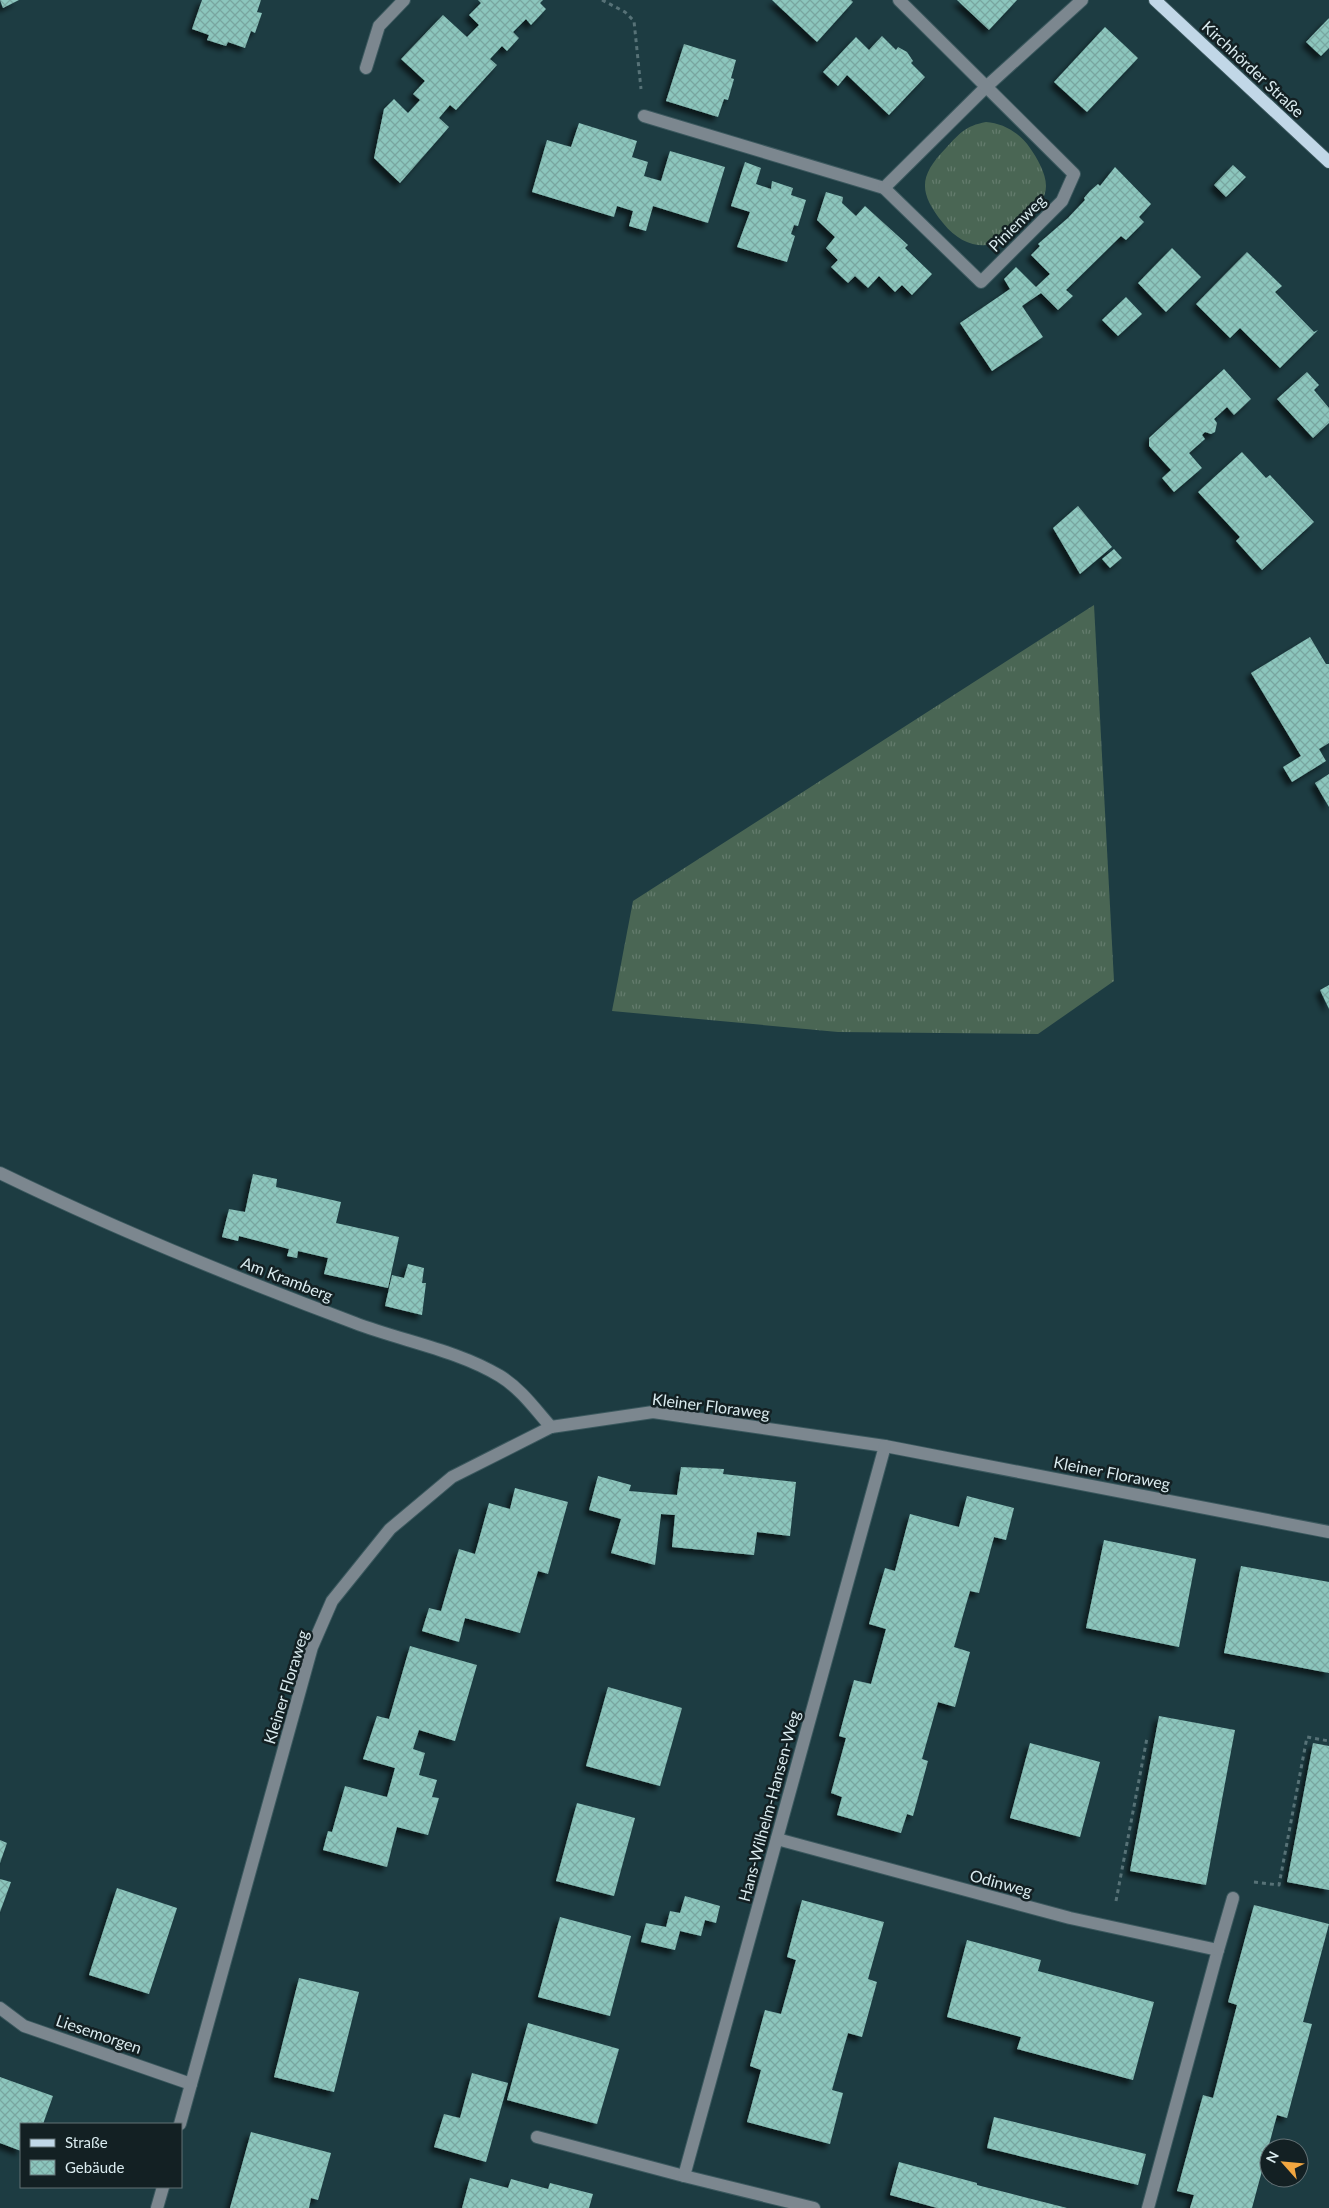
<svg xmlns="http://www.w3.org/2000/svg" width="1329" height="2208" viewBox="0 0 1329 2208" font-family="Lato,sans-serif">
	<defs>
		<pattern id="grass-tufts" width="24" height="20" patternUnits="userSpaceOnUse" patternTransform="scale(1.25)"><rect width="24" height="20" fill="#4a6654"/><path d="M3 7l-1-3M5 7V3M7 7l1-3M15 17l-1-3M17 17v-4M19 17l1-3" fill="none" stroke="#647c6d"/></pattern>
		<pattern id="building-cross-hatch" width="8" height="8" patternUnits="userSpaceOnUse" patternTransform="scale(1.25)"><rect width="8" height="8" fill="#8cc6bd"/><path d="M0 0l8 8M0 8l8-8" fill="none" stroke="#79a6a0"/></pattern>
		<filter id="shadow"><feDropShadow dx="-4.5" dy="4.5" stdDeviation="2.5" flood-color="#0009"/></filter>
	</defs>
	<rect width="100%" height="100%" fill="#1d3c42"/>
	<g fill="url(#grass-tufts)">
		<path d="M986 122C1003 123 1020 133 1030 148 1037 158 1046 173 1046 186 1046 198 1038 207 1031 216 1007 249 971 258 943 223 918 192 919 176 946 148 960 133 965 126 986 122Z"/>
		<path d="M1094 605 1114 981 1038 1034 838 1032 612 1011 633 901Z"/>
	</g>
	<g fill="url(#building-cross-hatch)" filter="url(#shadow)">
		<path d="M0 0H19L3 8Z"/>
		<path d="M202 0H261L257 12 262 13 255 33 251 31 245 48 228 42 226 46 207 40 209 35 192 29Z"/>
		<path d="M478 0H543L540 3 546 9 531 25 526 19 513 32 519 38 507 51 502 46 490 59 497 65 456 110 450 105 439 118 449 127 400 183 374 158 384 109 394 99 408 113 420 100 413 94 425 81 401 59 443 15 467 37 479 25 469 15 481 3Z"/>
		<path d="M772 0H851L853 2 817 42Z"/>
		<path d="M957 0H1017L989 30Z"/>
		<path d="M1329 18V48L1321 56 1306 42Z"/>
		<path d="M1105 27 1138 58 1087 112 1054 82Z"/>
		<path d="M882 36 896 50 898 47 907 52 913 61 911 63 925 77 889 115 847 75 838 86 823 72 856 37 869 50Z"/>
		<path d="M684 44 736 60 731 78 734 79 728 100 724 99 718 117 666 101Z"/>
		<path d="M579 123 637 141 632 157 648 162 644 176 661 181 670 151 725 167 708 223 653 206 646 231 629 226 633 211 617 206 614 217 532 192 547 140 571 147Z"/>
		<path d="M745 162 761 168 756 184 771 189 772 181 793 188 791 195 806 200 798 226 794 225 791 234 795 236 787 262 737 247 750 212 731 206Z"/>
		<path d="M1233 165 1246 177 1226 197 1214 185Z"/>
		<path d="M1115 167 1151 204 1139 217 1144 222 1126 240 1121 236 1066 290 1073 296 1058 310 1041 293 1022 306 1043 337 992 371 960 323 1010 289 1004 279 1016 267 1036 287 1050 274 1031 255 1040 246 1038 244 1068 218 1085 200 1084 198 1090 191 1098 184 1100 186Z"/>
		<path d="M826 192 843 197 842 203 856 216 865 206 908 245 905 248 932 274 912 295 902 285 895 292 879 276 868 288 855 276 848 283 831 267 838 260 826 248 835 237 817 220Z"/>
		<path d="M1172 248 1201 277 1166 312 1138 283Z"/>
		<path d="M1247 252 1282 286 1275 292 1314 332 1318 330 1280 368 1240 328 1230 338 1196 304Z"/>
		<path d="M1126 297 1142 314 1118 336 1102 320Z"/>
		<path d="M1224 369 1251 399 1234 415 1227 407 1214 419 1217 423 1215 432 1211 434 1205 432 1202 435 1205 439 1189 453 1202 468 1174 492 1162 478 1171 470 1149 446V438Z"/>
		<path d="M1307 372 1319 385 1314 390 1329 408V423L1313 438 1277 399Z"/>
		<path d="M1242 452 1266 478 1270 475 1314 522 1262 570 1236 541 1240 537 1198 492Z"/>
		<path d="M1078 506 1112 547 1080 574 1053 528Z"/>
		<path d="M1114 549 1122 558 1110 568 1102 559Z"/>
		<path d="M1310 637 1326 664H1329V743L1319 749 1326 761 1292 782 1283 767 1301 756 1251 673Z"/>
		<path d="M1329 774V807L1315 783Z"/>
		<path d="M1329 985V1009L1320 990Z"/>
		<path d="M253 1174 277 1179 276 1187 341 1202 336 1223 399 1237 388 1288 324 1274 328 1258 298 1251 297 1258 287 1256 289 1249 239 1236 238 1241 222 1237 229 1209 245 1212Z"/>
		<path d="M408 1264 424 1268 422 1283H426L422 1315 385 1306 392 1275 404 1278Z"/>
		<path d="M681 1467 724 1469 723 1474 796 1482 790 1536 757 1532 754 1555 672 1547 675 1515 661 1514 655 1565 611 1553 621 1519 589 1510 598 1476 631 1485 629 1491 677 1495Z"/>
		<path d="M515 1488 568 1502 548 1574 538 1571 520 1633 465 1618 459 1642 422 1631 429 1608 441 1611 459 1549 475 1554 489 1503 510 1509Z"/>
		<path d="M967 1496 1014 1508 1006 1540 994 1537 979 1593 970 1591 954 1647 970 1652 955 1707 938 1702 922 1759 928 1761 913 1816 907 1814 901 1833 837 1815 842 1797 831 1793 846 1738 839 1736 854 1680 871 1684 886 1629 869 1624 885 1568 895 1571 910 1514 959 1527Z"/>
		<path d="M1104 1540 1196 1559 1179 1647 1086 1628Z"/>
		<path d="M1241 1566 1329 1582V1673L1224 1653Z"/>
		<path d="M410 1646 477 1665 455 1741 419 1730 413 1749 425 1753 419 1775 437 1780 432 1797 439 1798 428 1835 397 1827 387 1867 323 1850 328 1831 332 1832 345 1786 387 1797 395 1768 363 1759 377 1716 389 1719Z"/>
		<path d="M608 1687 682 1708 660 1786 586 1766Z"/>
		<path d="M1159 1716 1235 1730 1206 1885 1130 1871Z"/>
		<path d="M1030 1743 1100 1762 1080 1837 1010 1818Z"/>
		<path d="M1313 1743 1329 1746V1890L1287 1882Z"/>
		<path d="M577 1803 635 1818 614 1896 556 1881Z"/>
		<path d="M0 1840 7 1843 0 1863Z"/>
		<path d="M0 1879 11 1882 0 1912Z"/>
		<path d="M117 1888 177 1908 149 1994 89 1975Z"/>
		<path d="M685 1896 720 1906 716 1923 705 1920 701 1936 680 1931 675 1950 641 1942 646 1923 666 1927 670 1911 680 1913Z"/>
		<path d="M802 1900 884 1922 868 1979 877 1982 862 2037 848 2033 832 2090 843 2093 830 2144 747 2122 761 2070 750 2066 765 2010 781 2014 796 1960 787 1957Z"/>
		<path d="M1254 1905 1329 1924 1303 2022 1312 2024 1287 2118 1277 2115 1252 2208H1190L1194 2195 1177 2191 1203 2095 1213 2098 1237 2005 1228 2002Z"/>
		<path d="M560 1917 631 1936 610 2016 538 1997Z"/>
		<path d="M967 1940 1041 1960 1038 1971 1154 2002 1133 2080 1017 2049 1021 2037 947 2017Z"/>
		<path d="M299 1978 359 1992 334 2092 274 2077Z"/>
		<path d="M528 2023 619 2049 597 2124 507 2100Z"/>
		<path d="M472 2073 508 2083 486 2162 434 2147 444 2114 460 2118Z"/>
		<path d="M0 2077 53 2096 43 2124H21V2151L0 2143Z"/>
		<path d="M994 2117 1146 2154 1138 2185 987 2148Z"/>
		<path d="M251 2132 331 2153 318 2200 311 2198 309 2208H230Z"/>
		<path d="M899 2162 977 2183V2185L1067 2208H937L890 2195Z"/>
		<path d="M470 2178 508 2188 511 2179 548 2189 550 2183 593 2194 589 2208H462Z"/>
	</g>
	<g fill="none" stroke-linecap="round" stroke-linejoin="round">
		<defs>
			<g id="minor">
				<path d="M366 68 379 26 404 0"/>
				<path d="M644 116 884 188 986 87 1082 0"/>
				<path d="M884 188 981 282 1062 201 1074 174 899 0"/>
				<path d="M0 1173C115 1229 235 1278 355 1323 402 1341 457 1350 500 1376 521 1389 535 1409 551 1427"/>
				<path d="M777 1839 1070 1918 1218 1950 1148 2208"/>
				<path d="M1218 1950 1233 1898"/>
				<path d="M0 2008 24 2026 191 2084"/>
				<path d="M180 2124 312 1647 332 1601 390 1529 452 1477 551 1427 653 1412 885 1446 1329 1532"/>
				<path d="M537 2137 684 2176"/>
				<path d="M157 2208 163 2187"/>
				<path d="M814 2208 684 2176 885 1446"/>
			</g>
			<path id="major" d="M1155 0 1329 162"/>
		</defs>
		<use href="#minor" stroke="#3b585e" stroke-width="14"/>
		<use href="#major" stroke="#3b585e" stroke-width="14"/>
		<g stroke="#577277" stroke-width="3" stroke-dasharray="4 4" stroke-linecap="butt">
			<path d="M602 0 625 12 634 21 641 89"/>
			<path d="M1254 1882 1279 1885 1307 1737 1329 1741"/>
			<path d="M1116 1901 1147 1738"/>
		</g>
		<use href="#minor" stroke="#7c878f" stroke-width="12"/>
		<use href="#major" stroke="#c1d7e7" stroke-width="12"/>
	</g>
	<g text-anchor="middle" stroke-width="5" stroke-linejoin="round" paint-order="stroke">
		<g font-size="16" fill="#daebef" stroke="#132023">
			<text transform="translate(1253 69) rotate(43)" y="6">Kirchhörder Straße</text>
			<text transform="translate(1017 223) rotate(-45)" y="6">Pinienweg</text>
			<text transform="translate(287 1279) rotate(21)" y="6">Am Kramberg</text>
			<text transform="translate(711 1406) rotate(7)" y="6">Kleiner Floraweg</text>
			<text transform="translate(1112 1473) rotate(11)" y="6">Kleiner Floraweg</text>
			<text transform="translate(286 1687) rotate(-73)" y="6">Kleiner Floraweg</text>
			<text transform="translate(769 1806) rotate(-75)" y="6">Hans-Wilhelm-Hansen-Weg</text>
			<text transform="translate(1001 1883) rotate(15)" y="6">Odinweg</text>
			<text transform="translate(99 2034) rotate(19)" y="6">Liesemorgen</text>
		</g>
	</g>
	<rect x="20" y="2123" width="162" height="65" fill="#132023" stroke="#637175"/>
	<rect x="30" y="2139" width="25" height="8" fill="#c1d7e7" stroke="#637175"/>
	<text x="65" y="2148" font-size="15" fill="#daebef">Straße</text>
	<rect x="30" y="2160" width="25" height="15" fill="url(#building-cross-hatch)" stroke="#637175"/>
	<text x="65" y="2173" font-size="15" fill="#daebef">Gebäude</text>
	<g transform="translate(1284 2163) rotate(297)"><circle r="24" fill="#132023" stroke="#637175"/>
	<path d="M0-4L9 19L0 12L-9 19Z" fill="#f1a640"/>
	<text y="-8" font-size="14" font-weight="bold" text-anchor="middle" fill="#daebef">N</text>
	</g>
</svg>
